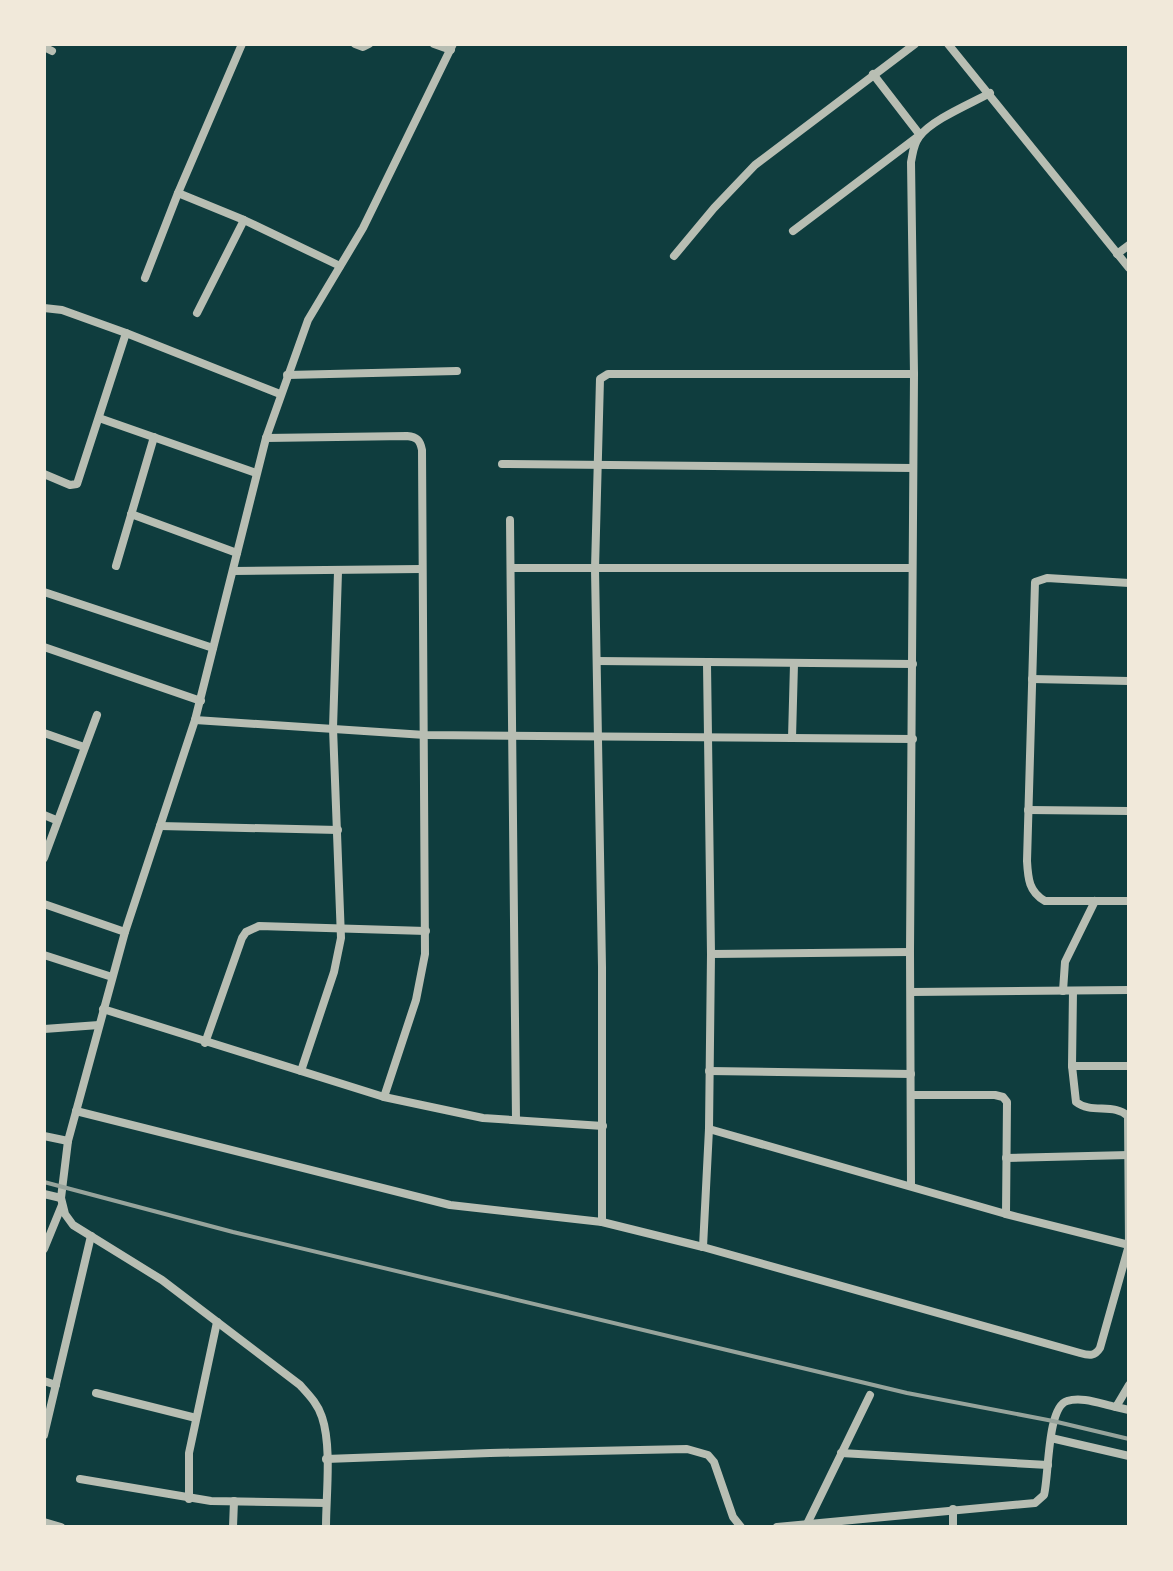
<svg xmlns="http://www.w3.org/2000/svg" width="1173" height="1571" viewBox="0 0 1173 1571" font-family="'Titillium Web',sans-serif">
	<rect width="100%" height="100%" fill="#0f3d3e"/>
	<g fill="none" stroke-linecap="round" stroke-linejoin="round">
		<g stroke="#b8beb3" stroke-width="8">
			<path d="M355 44 363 47 369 44"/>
			<path d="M434 44 451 50"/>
			<path d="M948 44 1129 268"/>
			<path d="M44 47 52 51"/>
			<path d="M178 193 244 220 340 266"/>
			<path d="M793 231 920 135 873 74"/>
			<path d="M1117 254 1129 245"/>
			<path d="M674 256 714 208 755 165 915 44"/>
			<path d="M145 278 178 193 242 44"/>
			<path d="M44 308 62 310 126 333 280 394"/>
			<path d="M197 313 244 220"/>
			<path d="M287 375 457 371"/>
			<path d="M99 418 256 473"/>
			<path d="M266 438 407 436C417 437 420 440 422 450L425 954 416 1000 384 1097"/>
			<path d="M502 464 913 468"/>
			<path d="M44 474 70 485 77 484 126 333"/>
			<path d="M131 514 237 553"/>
			<path d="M510 520 516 1120"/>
			<path d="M116 566 154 437"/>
			<path d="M511 568H912"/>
			<path d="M233 571 421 569"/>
			<path d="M1129 583 1047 578 1035 582 1027 861C1028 879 1029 892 1045 901H1129"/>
			<path d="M44 592 213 648"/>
			<path d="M44 647 201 701"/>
			<path d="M597 661 913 664"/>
			<path d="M1032 679 1129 681"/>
			<path d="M195 720 425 735 913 739"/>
			<path d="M44 733 84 747"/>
			<path d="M792 738 794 664"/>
			<path d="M1028 810 1129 811"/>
			<path d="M44 815 56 820"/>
			<path d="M160 826 338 830"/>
			<path d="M44 858 97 715"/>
			<path d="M44 904 125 932"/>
			<path d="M711 954 910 952"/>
			<path d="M44 955 112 977"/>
			<path d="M1063 991 1065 962 1095 901"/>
			<path d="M1073 991 1072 1066H1129"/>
			<path d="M911 992 1129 990"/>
			<path d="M103 1009 384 1097 483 1118 603 1126"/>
			<path d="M44 1029 99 1025"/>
			<path d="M205 1043 242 938 246 932 259 926 426 931"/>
			<path d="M1072 1066 1076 1102C1091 1114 1114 1103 1128 1116L1129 1245"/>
			<path d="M301 1071 334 972 341 938 333 728 338 572"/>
			<path d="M709 1071 911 1074"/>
			<path d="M912 1095H995L1003 1097 1007 1102 1006 1214"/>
			<path d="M76 1111 450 1205 602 1222 703 1247 1080 1353C1090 1356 1095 1356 1100 1348L1129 1245 1006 1214 709 1129"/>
			<path d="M44 1136 68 1141"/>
			<path d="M1006 1158 1129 1155"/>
			<path d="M911 1185 910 952 914 374 911 162C913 153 913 145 919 137 931 120 970 104 990 93"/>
			<path d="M44 1194 61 1198"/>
			<path d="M602 1222V967L595 569 600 379 608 374H914"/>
			<path d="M703 1247 709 1129 711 954 707 664"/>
			<path d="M44 1249 62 1205"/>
			<path d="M44 1381 56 1385"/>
			<path d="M96 1393 196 1418"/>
			<path d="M1116 1407 1129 1410"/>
			<path d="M44 1435 91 1236"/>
			<path d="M1051 1438 1129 1456"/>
			<path d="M841 1453 1048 1465"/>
			<path d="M326 1459 490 1453 687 1449 708 1455 714 1462 733 1517 741 1527"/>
			<path d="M80 1479 211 1501 326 1503"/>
			<path d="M189 1499V1453L217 1322"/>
			<path d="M44 1522 61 1527"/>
			<path d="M807 1524 870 1395"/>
			<path d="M233 1527 234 1501"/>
			<path d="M326 1527C326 1495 332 1447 322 1417 318 1404 309 1395 300 1385L162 1280 73 1225 65 1214 61 1198 68 1141 125 932 195 720 266 438 308 320 363 228 453 44"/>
			<path d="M777 1527 1035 1503 1044 1495C1049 1476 1047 1407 1067 1401 1082 1396 1101 1404 1116 1407L1129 1385"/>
			<path d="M953 1527V1509"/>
		</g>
		<path stroke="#97a49c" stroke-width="4" d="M44 1182 233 1232 907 1393 1053 1421 1129 1439"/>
	</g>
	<rect width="1173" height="1571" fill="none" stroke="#f1e9da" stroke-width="92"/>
</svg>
